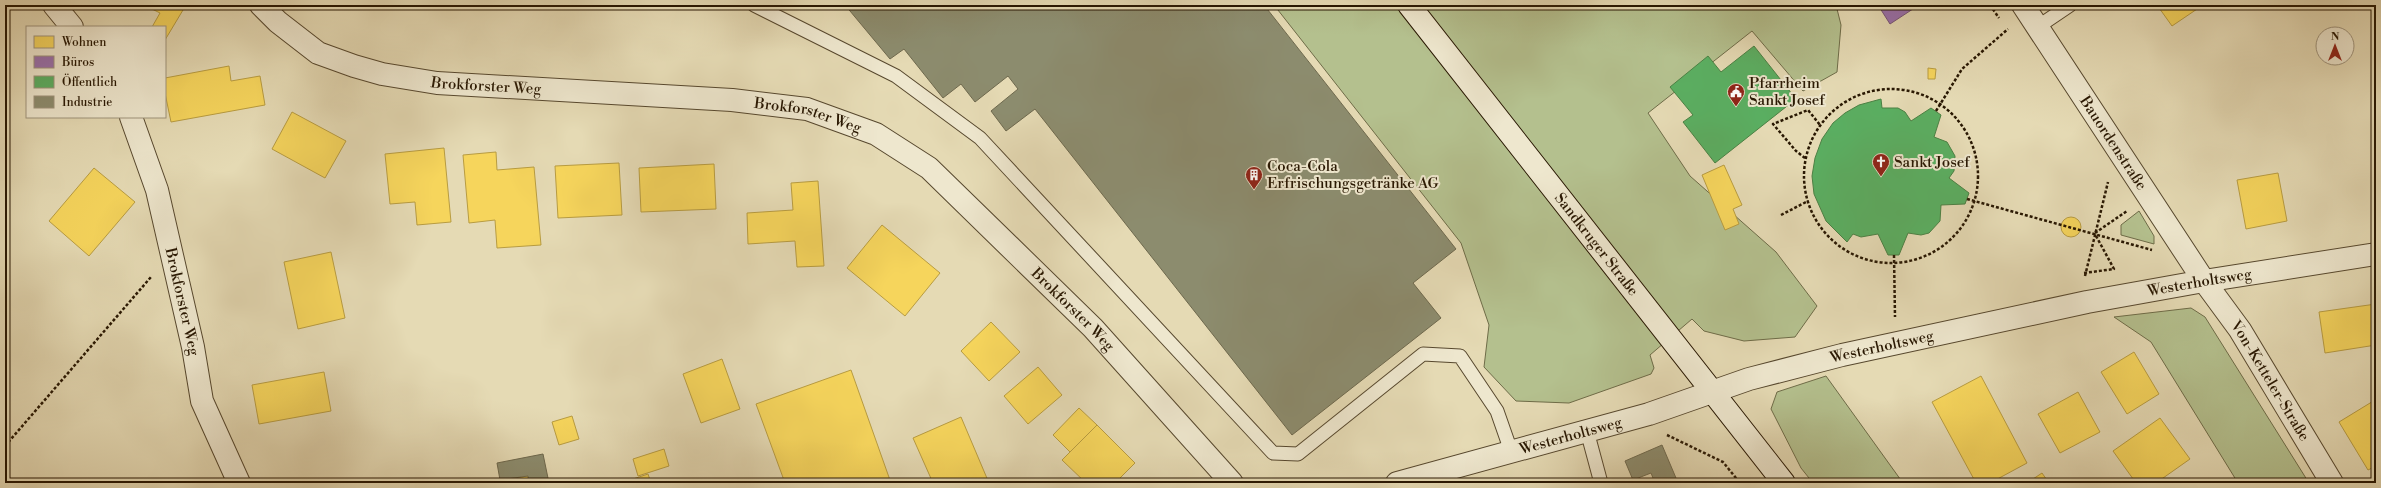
<svg xmlns="http://www.w3.org/2000/svg" width="2381" height="488" viewBox="0 0 2381 488" font-family="'Libre Bodoni',serif">
	<rect width="100%" height="100%" fill="#e5dab4"/>
	<filter id="stains"><feTurbulence type="fractalNoise" baseFrequency=".005" numOctaves="4"/><feColorMatrix values="0 0 0 0 .2 0 0 0 0 .09 0 0 0 0 .02 0 0 0 .5 -.17"/></filter>
	<radialGradient id="worn" r=".72"><stop offset=".6" stop-color="#630" stop-opacity="0"/><stop offset="1" stop-color="#630" stop-opacity=".3"/></radialGradient>
	<g fill="#b4c08e" stroke="#6e6c48">
		<path d="M1274 5H1836L1841 25 1837 72 1803 91 1752 31 1648 113 1690 176 1776 252 1817 306 1795 337 1744 341 1704 331 1692 319 1650 355 1654 368 1651 374 1569 403 1516 401 1484 367 1489 325 1461 243Z"/>
		<path d="M2139 211 2154 236V244L2121 235V225Z"/>
		<path d="M2191 308 2205 317 2309 483H2238L2151 342 2114 317Z"/>
		<path d="M1826 376 1903 483H1813L1801 468 1771 409 1777 392Z"/>
	</g>
	<g fill="#f6d55c" stroke="#b89c41">
		<path d="M149 5H186L165 40V27H152L160 13 148 7Z"/>
		<path d="M2157 5H2203L2172 26Z"/>
		<path d="M229 66 231 81 260 76 265 105 171 122 165 93V78Z"/>
		<path d="M1928 68 1936 69 1935 79H1928Z"/>
		<path d="M292 112 346 141 325 178 272 149Z"/>
		<path d="M444 148 451 222 417 225 415 202 390 204 385 154Z"/>
		<path d="M496 152 497 170 534 167 541 245 497 248 495 220 469 223 463 155Z"/>
		<path d="M619 163 622 215 558 218 555 166Z"/>
		<path d="M714 164 716 209 641 212 639 168Z"/>
		<path d="M1724 165 1742 205 1733 209 1739 224 1725 230 1702 175Z"/>
		<path d="M94 168 135 202 89 256 49 221Z"/>
		<path d="M2278 173 2287 221 2246 229 2237 180Z"/>
		<path d="M818 181 824 266 797 267 795 241 748 244 747 213 793 210 791 183Z"/>
		<circle cx="2071" cy="227" r="10"/>
		<path d="M882 225 940 273 905 316 847 268Z"/>
		<path d="M331 252 345 318 298 329 284 262Z"/>
		<path d="M2376 304V345L2325 353 2319 312Z"/>
		<path d="M991 322 1020 352 989 381 961 351Z"/>
		<path d="M2134 352 2159 394 2127 414 2101 372Z"/>
		<path d="M722 359 740 409 701 423 683 374Z"/>
		<path d="M1038 367 1062 395 1028 424 1004 396Z"/>
		<path d="M851 370 891 483H785L756 404Z"/>
		<path d="M324 372 331 411 259 424 252 385Z"/>
		<path d="M1981 376 2027 463 1990 483H1976L1932 402Z"/>
		<path d="M2078 392 2100 432 2060 453 2038 414Z"/>
		<path d="M2375 400 2376 466 2368 470 2339 422Z"/>
		<path d="M1079 408 1097 425 1070 452 1053 435Z"/>
		<path d="M572 416 579 439 559 445 552 422Z"/>
		<path d="M961 417 989 483H933L913 438Z"/>
		<path d="M2160 418 2190 459 2156 483H2136L2113 451Z"/>
		<path d="M1097 425 1135 463 1115 483H1086L1062 460Z"/>
		<path d="M664 449 669 466 638 476 633 459Z"/>
		<path d="M2042 473 2049 483H2027Z"/>
		<path d="M648 474 651 483H621Z"/>
		<path d="M528 476 529 483H487L500 480Z"/>
	</g>
	<path fill="#9970ab" stroke="#775578" d="M1878 5H1919L1890 24Z"/>
	<g fill="#5aae61" stroke="#4b8144">
		<path d="M1754 46 1796 99 1715 163 1683 122 1693 115 1670 87 1708 56 1721 72Z"/>
		<path d="M1881 99 1882 108H1898L1905 112 1911 121 1931 108 1941 115 1934 137 1947 142 1955 156 1954 171 1949 178 1969 193 1965 204 1941 205 1940 221 1929 233 1921 235 1908 233 1899 255H1888L1878 234 1861 237 1853 234 1847 242 1826 221 1814 194 1812 176 1815 158 1822 139 1833 123 1845 113 1859 105Z"/>
	</g>
	<g fill="#8c8c6e" stroke="#6e694e">
		<path d="M845 5H1264L1456 249 1413 283 1441 318 1292 435 1035 109 1006 131 991 111 1018 89 1008 76 975 102 961 84 943 98 904 49 890 59Z"/>
		<path d="M1662 445 1676 478 1664 483H1655L1651 473 1633 480 1625 461Z"/>
		<path d="M543 454 549 483H529L528 476 500 480 497 463Z"/>
	</g>
	<g fill="none" stroke-linecap="round" stroke-linejoin="round">
		<defs>
			<g id="lane">
				<path d="M754 5 896 76 980 138 1273 453 1298 454 1423 354 1460 356 1497 411 1511 451"/>
				<path d="M2039 26 2070 5"/>
				<path d="M1587 431 1601 483"/>
			</g>
			<g id="street">
				<path d="M54 5 72 27"/>
				<path id="s1" d="M261 5 278 22 318 53 354 66 382 74 437 83 732 100 807 109 876 134 929 168 1093 328 1232 483"/>
				<path id="s2" d="M2023 5 2204 281 2240 330 2332 483"/>
				<path id="s3" d="M131 117 157 190 193 347 202 401 239 483"/>
				<path id="s4" d="M1397 483 1649 414 1749 379 1842 355 2087 302 2204 281 2376 254"/>
			</g>
			<g id="secondary">
				<path id="s5" d="M1409 5 1784 483"/>
			</g>
		</defs>
		<use href="#lane" stroke="#57482e" stroke-width="15"/>
		<use href="#street" stroke="#57482e" stroke-width="24"/>
		<use href="#secondary" stroke="#281702" stroke-width="24"/>
		<g stroke="#281702" stroke-width="2.5" stroke-dasharray="3 2" stroke-linecap="butt">
			<path d="M1990 5 1999 18"/>
			<circle cx="1891" cy="176" r="87"/>
			<path d="M1936 111 1962 69 2008 29"/>
			<path d="M1805 158 1796 151 1773 124 1808 110 1820 125"/>
			<path d="M1967 199 2152 250"/>
			<path d="M1781 215 1808 201"/>
			<path d="M2095 233 2127 211"/>
			<path d="M1894 255 1895 317"/>
			<path d="M2084 273 2114 269 2095 234"/>
			<path d="M2085 276 2108 182"/>
			<path d="M1667 435 1723 462 1740 483"/>
			<path d="M5 446 151 277"/>
		</g>
		<use href="#lane" stroke="#eee7ce" stroke-width="13"/>
		<use href="#street" stroke="#eee7ce" stroke-width="22"/>
		<use href="#secondary" stroke="#eee7ce" stroke-width="22"/>
	</g>
	<defs>
		<symbol id="civic-pin" viewBox="-11 -11 22 30"><path d="M0 17L-7.5 6A9.5 9.5 0 1 1 7.5 6Z" fill="#8f2418" stroke="#eee7ce"/><path d="M-.6-6.5H3V-4.5H.6V-3L4-1V1h2V6H-6V1h2V-1L-.6-3ZM-1.2 2.5V6h2.4V2.5Z" fill="#fff"/></symbol>
		<symbol id="church-pin" viewBox="-11 -11 22 30"><path d="M0 17L-7.5 6A9.5 9.5 0 1 1 7.5 6Z" fill="#8f2418" stroke="#eee7ce"/><path d="M-1.2-6h2.4v3.5h3.3v2.4h-3.3V6h-2.4V-.1h-3.3v-2.4h3.3Z" fill="#fff"/></symbol>
		<symbol id="building-pin" viewBox="-11 -11 22 30"><path d="M0 17L-7.5 6A9.5 9.5 0 1 1 7.5 6Z" fill="#8f2418" stroke="#eee7ce"/><path d="M-4-6H4V6H1V3H-1V6H-4ZM-2.5-4.3h1.7v1.8h-1.7ZM.8-4.3h1.7v1.8H.8ZM-2.5-1h1.7V.8h-1.7ZM.8-1h1.7V.8H.8Z" fill="#fff"/></symbol>
	</defs>
	<g fill-rule="evenodd">
		<use href="#civic-pin" x="1726" y="82" width="20" height="27"/>
		<use href="#church-pin" x="1871" y="152" width="20" height="27"/>
		<use href="#building-pin" x="1244" y="165" width="20" height="27"/>
	</g>
	<g text-anchor="middle" stroke-width="4" stroke-linejoin="round" paint-order="stroke">
		<g font-size="15" fill="#281702" stroke="#eee7ce" text-anchor="start">
			<text x="1749" y="88">Pfarrheim<tspan x="1749" dy="17">Sankt Josef</tspan></text>
			<text x="1894" y="167">Sankt Josef</text>
			<text x="1267" y="171">Coca-Cola<tspan x="1267" dy="17">Erfrischungsgetränke AG</tspan></text>
		</g>
		<g font-size="15" fill="#281702" stroke="#eee7ce">
			<text dy="5" stroke="none"><textPath href="#s1" startOffset="247">Brokforster Weg</textPath></text>
			<text dy="5" stroke="none"><textPath href="#s1" startOffset="571">Brokforster Weg</textPath></text>
			<text dy="5" stroke="none"><textPath href="#s2" startOffset="165">Bauordenstraße</textPath></text>
			<text dy="5" stroke="none"><textPath href="#s5" startOffset="304">Sandkruger Straße</textPath></text>
			<text dy="5" stroke="none"><textPath href="#s4" startOffset="828">Westerholtsweg</textPath></text>
			<text dy="5" stroke="none"><textPath href="#s3" startOffset="192">Brokforster Weg</textPath></text>
			<text dy="5" stroke="none"><textPath href="#s1" startOffset="907">Brokforster Weg</textPath></text>
			<text dy="5" stroke="none"><textPath href="#s4" startOffset="504">Westerholtsweg</textPath></text>
			<text dy="5" stroke="none"><textPath href="#s2" startOffset="450">Von-Ketteler-Straße</textPath></text>
			<text dy="5" stroke="none"><textPath href="#s4" startOffset="180">Westerholtsweg</textPath></text>
		</g>
	</g>
	<rect width="2381" height="488" fill="none" stroke="#e5dab4" stroke-width="20"/>
	<rect x="6" y="6" width="2369" height="476" fill="none" stroke="#281702" stroke-width="2"/>
	<rect x="10" y="10" width="2361" height="468" fill="none" stroke="#281702"/>
	<rect x="26" y="26" width="140" height="92" fill="#eee7ce" stroke="#9f947c"/>
	<rect x="34" y="36" width="20" height="12" fill="#f6d55c" stroke="#9f947c"/>
	<text x="62" y="46" font-size="12" fill="#281702">Wohnen</text>
	<rect x="34" y="56" width="20" height="12" fill="#9970ab" stroke="#9f947c"/>
	<text x="62" y="66" font-size="12" fill="#281702">Büros</text>
	<rect x="34" y="76" width="20" height="12" fill="#5aae61" stroke="#9f947c"/>
	<text x="62" y="86" font-size="12" fill="#281702">Öffentlich</text>
	<rect x="34" y="96" width="20" height="12" fill="#8c8c6e" stroke="#9f947c"/>
	<text x="62" y="106" font-size="12" fill="#281702">Industrie</text>
	<g transform="translate(2335 46)"><circle r="19" fill="#eee7ce" stroke="#9f947c"/>
	<path d="M0-3L7 15L0 10L-7 15Z" fill="#8f2418"/>
	<text y="-6" font-size="11" font-weight="bold" text-anchor="middle" fill="#281702">N</text>
	</g>
	<rect width="100%" height="100%" filter="url(#stains)"/>
	<rect width="100%" height="100%" fill="url(#worn)"/>
</svg>
